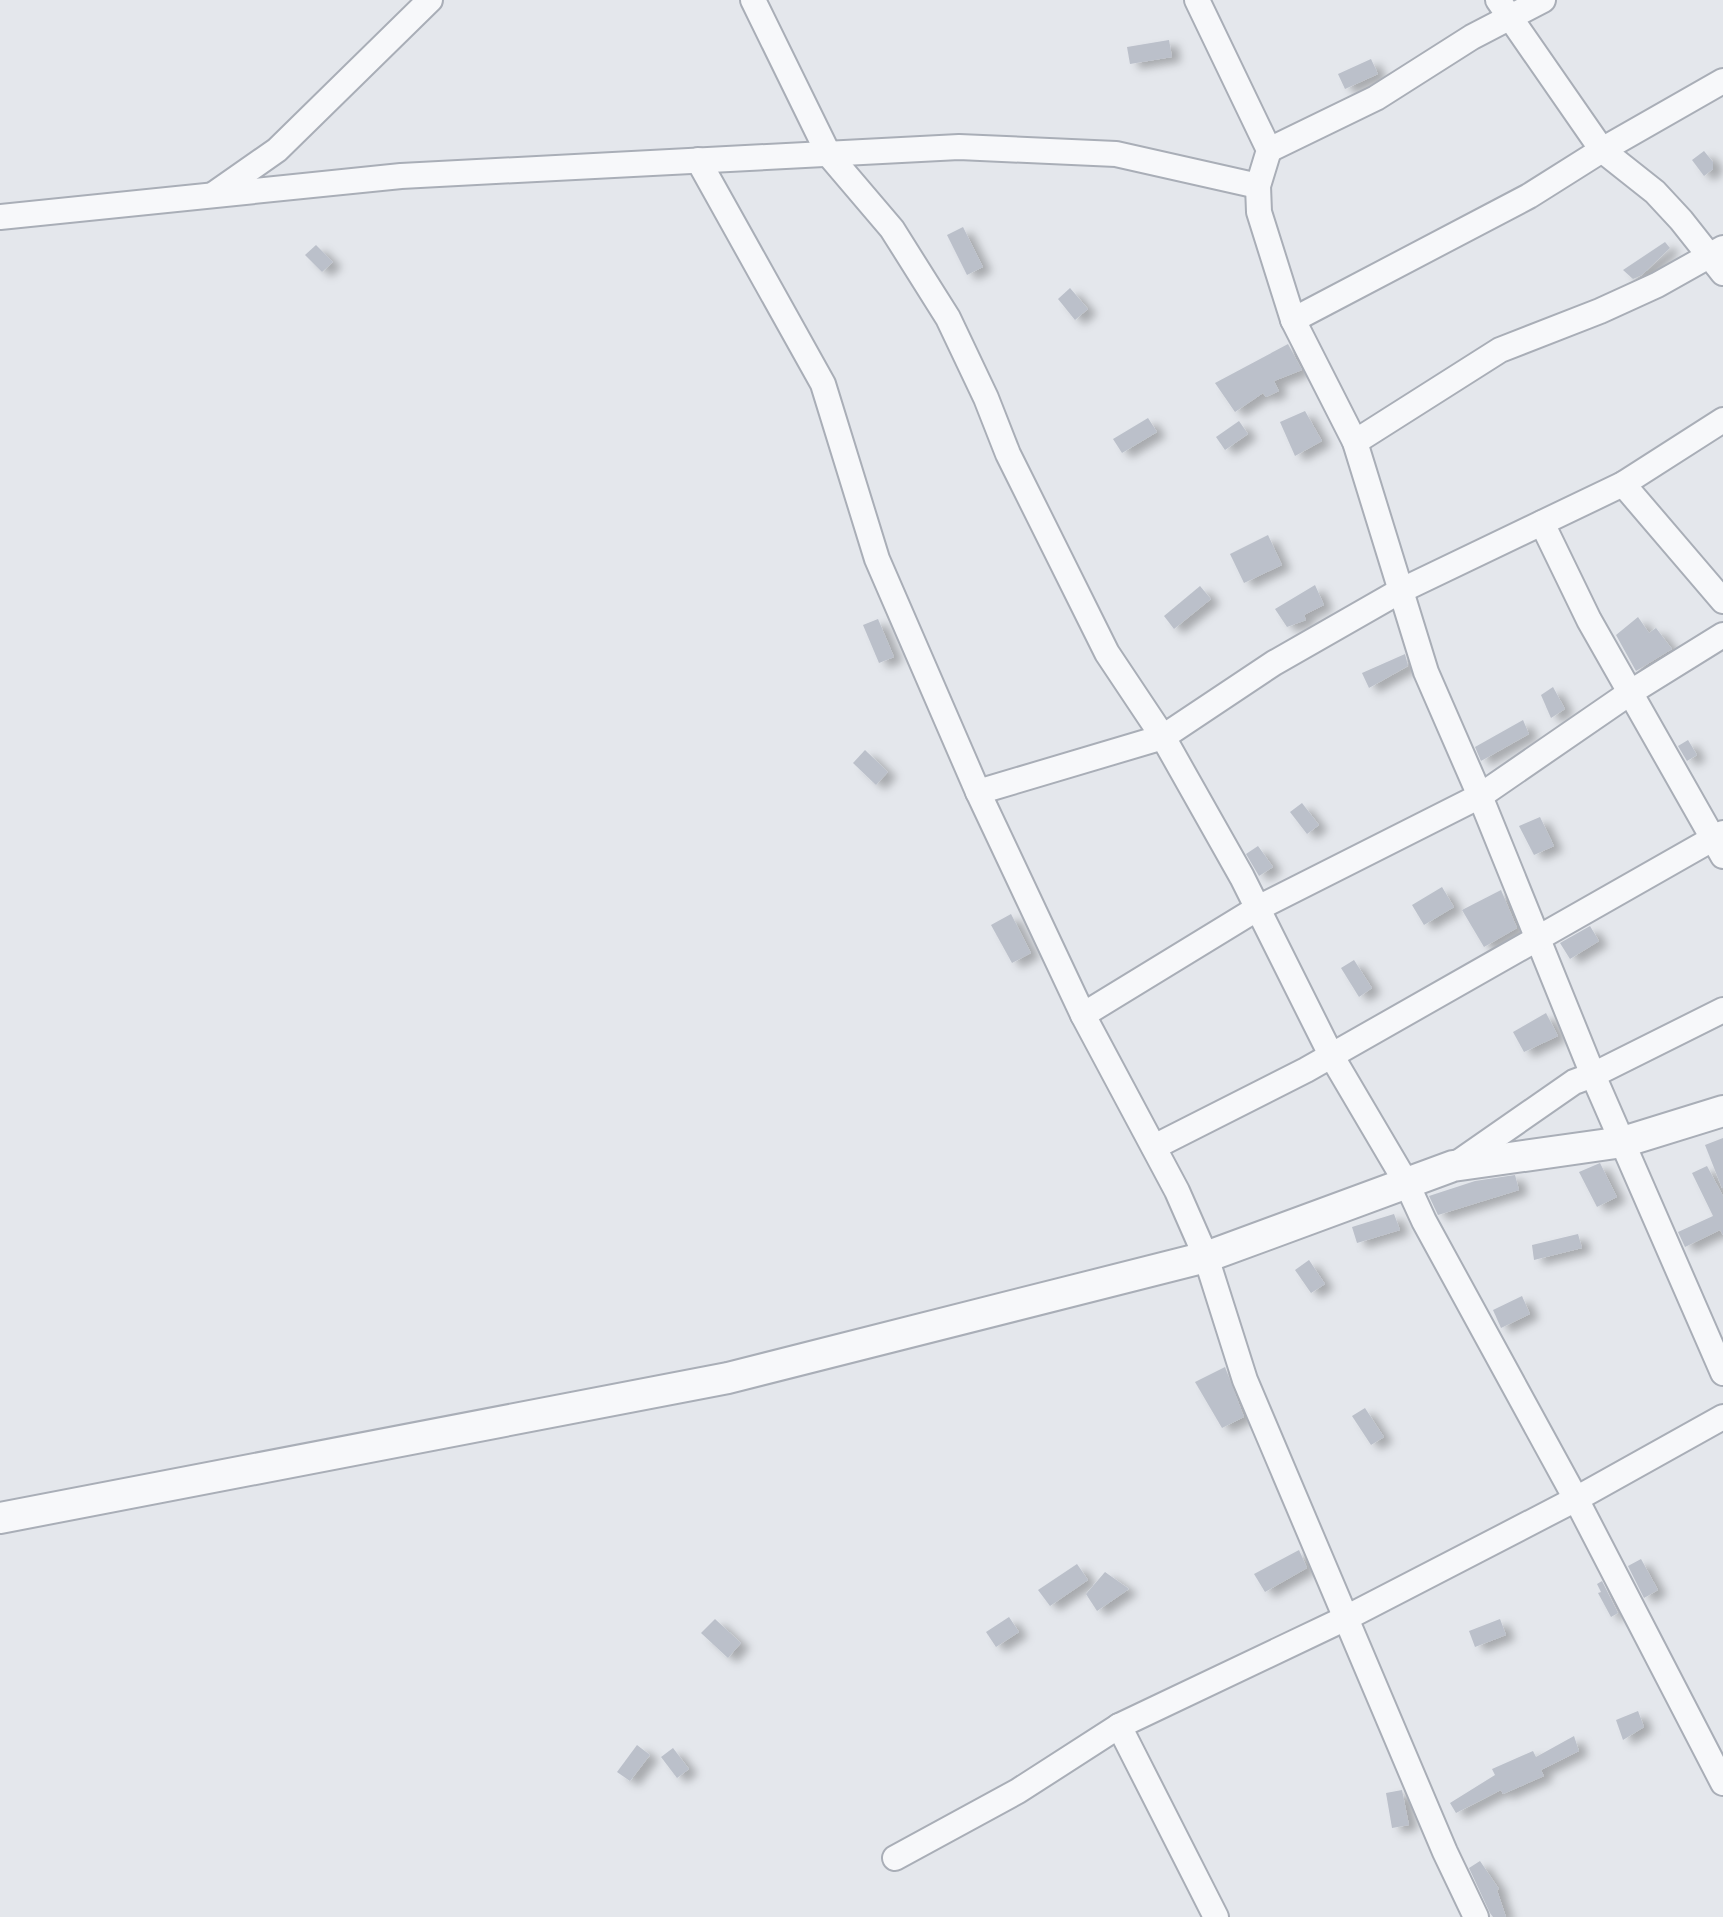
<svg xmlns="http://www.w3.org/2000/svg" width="1723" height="1917" viewBox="0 0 1723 1917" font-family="Commissioner,sans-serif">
	<defs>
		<filter id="shadow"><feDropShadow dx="9" dy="5" stdDeviation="4" flood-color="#0004"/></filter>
	</defs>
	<rect width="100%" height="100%" fill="#e4e7ec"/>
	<g fill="#bbc0ca" filter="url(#shadow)">
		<path d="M1169 40 1172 57 1130 64 1127 47Z"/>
		<path d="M1371 59 1378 74 1345 89 1338 74Z"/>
		<path d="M1704 151 1713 162V169L1704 176 1692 160Z"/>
		<path d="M963 227 983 267 967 275 947 235Z"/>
		<path d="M1665 242 1670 248 1642 275 1633 279 1623 270Z"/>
		<path d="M316 245 333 262 322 272 305 255Z"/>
		<path d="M1070 288 1088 309 1075 320 1058 299Z"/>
		<path d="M1288 344 1302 370 1274 381 1279 391 1266 397 1263 393 1235 412 1215 383Z"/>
		<path d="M1305 411 1322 441 1295 456 1280 422Z"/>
		<path d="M1148 418 1157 432 1122 453 1113 439Z"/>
		<path d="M1239 421 1248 434 1225 450 1216 437Z"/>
		<path d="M1268 535 1282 565 1244 583 1230 554Z"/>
		<path d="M1315 585 1324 605 1304 615 1306 620 1287 627 1275 609Z"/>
		<path d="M1200 586 1211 599 1174 629 1164 616Z"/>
		<path d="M1638 617 1649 633 1656 628 1672 649 1636 671 1616 635Z"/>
		<path d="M878 619 894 657 879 663 863 625Z"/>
		<path d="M1405 654 1408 666 1369 688 1362 673Z"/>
		<path d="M1553 687 1565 709 1551 718 1541 695Z"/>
		<path d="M1523 720 1529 734 1481 761 1475 747Z"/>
		<path d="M1688 740 1697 755 1687 761 1678 746Z"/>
		<path d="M865 750 888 772 876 785 853 763Z"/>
		<path d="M1302 803 1319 825 1307 834 1290 812Z"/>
		<path d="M1540 817 1554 846 1534 855 1519 826Z"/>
		<path d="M1258 846 1273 867 1259 876 1246 854Z"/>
		<path d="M1442 887 1454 907 1424 925 1412 905Z"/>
		<path d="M1501 890 1517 928 1484 947 1462 910Z"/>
		<path d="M1011 914 1031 953 1012 963 991 925Z"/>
		<path d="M1590 926 1599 941 1570 959 1560 943Z"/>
		<path d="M1354 960 1372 988 1359 997 1341 968Z"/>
		<path d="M1546 1013 1558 1036 1524 1052 1513 1032Z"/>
		<path d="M1723 1138V1188H1722L1705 1145Z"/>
		<path d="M1600 1163 1617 1197 1597 1207 1579 1172Z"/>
		<path d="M1707 1166 1723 1196V1235L1720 1230 1685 1247 1678 1232 1713 1216 1692 1173Z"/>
		<path d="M1515 1175 1519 1190 1438 1215 1429 1196 1475 1181Z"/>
		<path d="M1394 1214 1400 1230 1357 1243 1352 1227Z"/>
		<path d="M1578 1234 1582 1248 1534 1260 1532 1245Z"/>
		<path d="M1309 1260 1325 1284 1311 1293 1295 1270Z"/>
		<path d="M1522 1296 1530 1314 1501 1328 1493 1310Z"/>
		<path d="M1225 1367 1244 1417 1222 1428 1195 1382Z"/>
		<path d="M1365 1408 1384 1437 1371 1445 1352 1416Z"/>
		<path d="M1299 1550 1307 1568 1265 1592 1254 1574Z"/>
		<path d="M1641 1559 1658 1590 1644 1598 1628 1566Z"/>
		<path d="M1077 1564 1088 1580 1050 1606 1038 1590Z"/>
		<path d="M1105 1572 1129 1589 1097 1611 1086 1594Z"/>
		<path d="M1602 1581 1618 1613 1611 1617 1598 1593 1601 1592 1597 1584Z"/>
		<path d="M1009 1617 1019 1632 996 1647 986 1632Z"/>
		<path d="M715 1619 741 1643 728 1658 701 1633Z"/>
		<path d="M1500 1619 1506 1635 1475 1647 1469 1631Z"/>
		<path d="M1638 1711 1644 1727 1623 1740 1616 1720Z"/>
		<path d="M1574 1736 1579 1751 1541 1770 1544 1776 1503 1794 1501 1790 1456 1813 1450 1803 1495 1775 1492 1769 1533 1751 1536 1757Z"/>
		<path d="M637 1745 650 1755 630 1781 617 1772Z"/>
		<path d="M673 1748 689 1769 677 1778 661 1757Z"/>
		<path d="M1402 1790 1409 1825 1392 1828 1386 1793Z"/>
		<path d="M1480 1861 1499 1889 1497 1890 1506 1917H1493L1490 1913 1469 1868Z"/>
	</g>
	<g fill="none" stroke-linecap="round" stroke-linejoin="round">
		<defs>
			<g id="minor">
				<path d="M753 0 829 155 892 229 948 318 986 398 1008 454 1107 653 1163 737 1242 877 1331 1055 1407 1184 1424 1221 1576 1499 1723 1783"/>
				<path d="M1197 0 1269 150 1258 186 1259 212 1293 320 1355 442 1426 672 1480 796 1593 1075 1723 1373"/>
				<path d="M1498 0 1602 150 1655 192 1681 220 1723 273"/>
				<path d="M1269 150 1376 98 1472 37 1543 0"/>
				<path d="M698 160 823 384 877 559 978 792 1083 1015 1177 1191 1206 1257 1245 1380 1445 1852 1476 1917"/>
				<path d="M214 194 277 150 430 0"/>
				<path d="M0 217 401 176 959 147 1116 154 1258 186"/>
				<path d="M1293 320 1529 196 1602 150 1723 81"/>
				<path d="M1355 442 1500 350 1600 311 1657 285 1723 248"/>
				<path d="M1623 484 1723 601"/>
				<path d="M1542 523 1589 620 1723 856"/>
				<path d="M978 792 1163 737 1274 663 1400 591 1623 484 1723 420"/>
				<path d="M1083 1015 1258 908 1480 796 1631 692 1723 635"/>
				<path d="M1154 1147 1306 1070 1723 833"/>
				<path d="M1456 1164 1574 1082 1593 1075 1723 1010"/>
				<path d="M1119 1726 1216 1917"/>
				<path d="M895 1858 1018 1791 1119 1726 1346 1618 1576 1499 1723 1417"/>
			</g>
			<path id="tertiary" d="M0 1518 728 1378 1206 1257 1453 1166 1623 1142 1723 1111"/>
		</defs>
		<use href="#minor" stroke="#a9aeb7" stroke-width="28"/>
		<use href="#tertiary" stroke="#a9aeb7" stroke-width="34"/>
		<use href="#minor" stroke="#f7f8fa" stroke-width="24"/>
		<use href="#tertiary" stroke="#f7f8fa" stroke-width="30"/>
	</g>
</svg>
